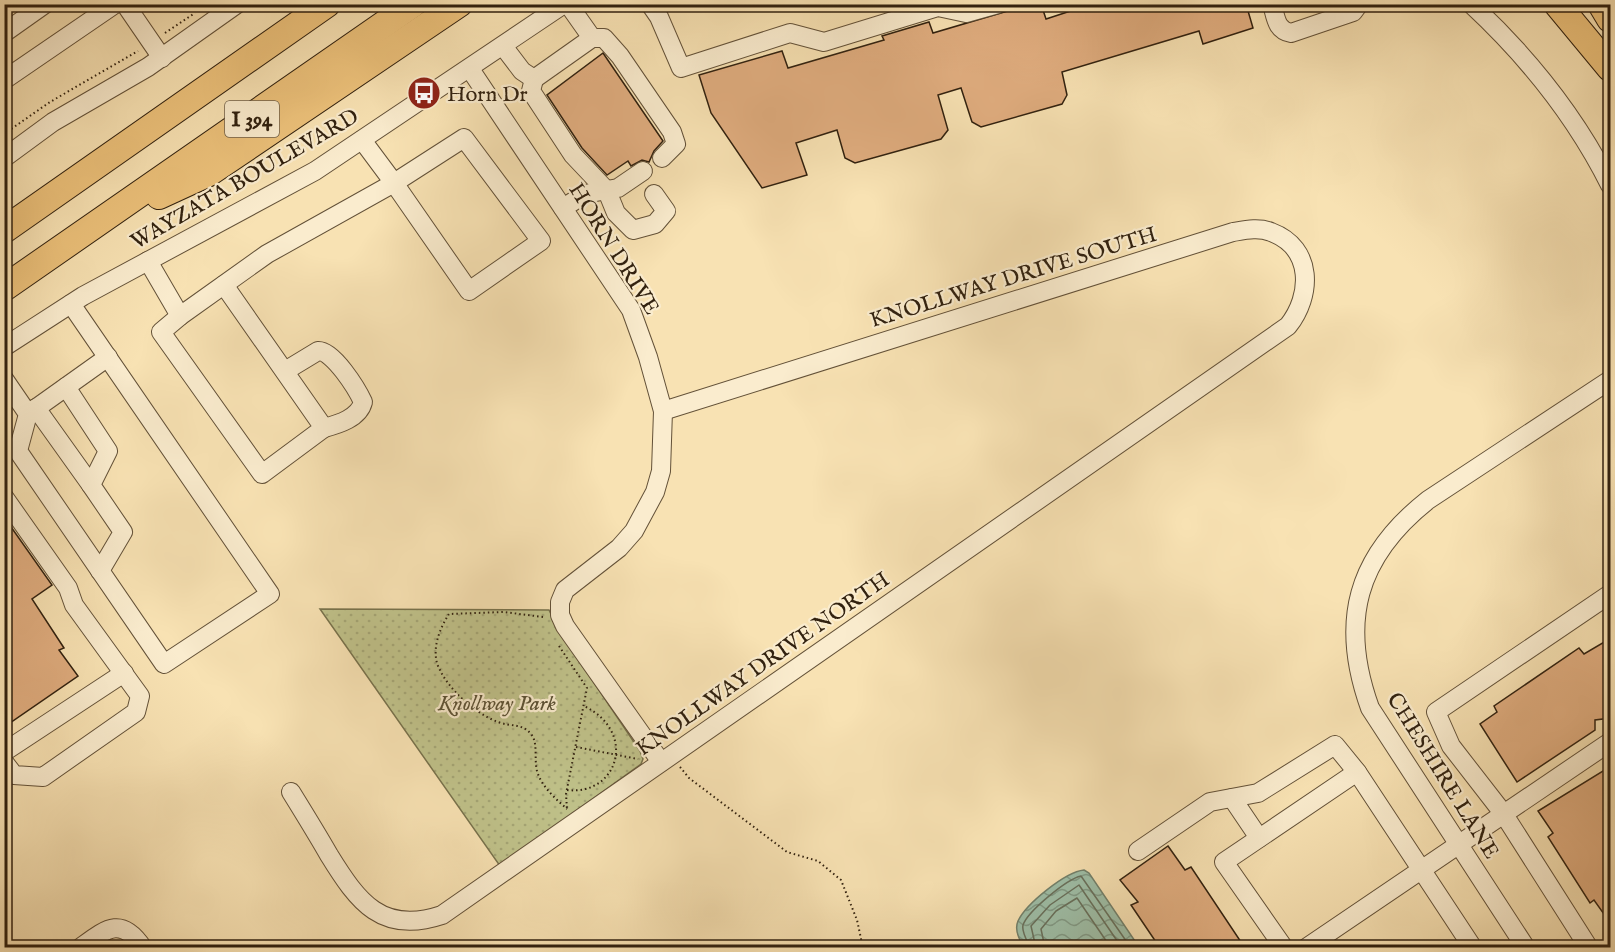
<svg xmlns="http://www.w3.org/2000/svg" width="1615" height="952" viewBox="0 0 1615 952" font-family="'IM FELL English',serif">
	<defs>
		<pattern id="park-dots" width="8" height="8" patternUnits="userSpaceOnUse" patternTransform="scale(1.5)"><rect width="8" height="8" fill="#c0c28a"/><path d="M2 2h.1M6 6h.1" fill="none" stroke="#a5a676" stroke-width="1.8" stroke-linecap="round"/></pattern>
		<pattern id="water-waves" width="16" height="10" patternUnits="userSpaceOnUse" patternTransform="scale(1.5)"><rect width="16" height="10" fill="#9ebfa8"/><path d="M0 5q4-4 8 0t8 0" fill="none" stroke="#819b87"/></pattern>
	</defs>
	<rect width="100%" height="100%" fill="#f8e2b3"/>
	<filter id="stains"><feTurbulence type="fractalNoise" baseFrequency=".00333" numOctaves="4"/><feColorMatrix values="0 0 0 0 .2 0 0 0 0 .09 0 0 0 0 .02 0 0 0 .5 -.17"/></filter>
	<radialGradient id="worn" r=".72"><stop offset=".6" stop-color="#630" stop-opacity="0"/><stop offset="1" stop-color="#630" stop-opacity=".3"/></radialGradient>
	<path fill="url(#park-dots)" stroke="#78724c" stroke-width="1.5" d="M320 609 549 610 559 631 640 751 643 759 641 764 500 866Z"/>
	<path fill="url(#water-waves)" stroke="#72806b" stroke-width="1.5" d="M1084 870 1089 873 1139 947H1024C1020 941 1014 930 1018 921 1026 904 1065 872 1084 870Z"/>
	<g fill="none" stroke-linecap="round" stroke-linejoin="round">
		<g stroke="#68705c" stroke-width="1.5">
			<path d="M1029 948C1028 940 1021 932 1023 925 1028 911 1067 879 1081 876L1131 948"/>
			<path d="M1036 948 1031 926 1050 905 1079 885 1122 948"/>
			<path d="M1045 948 1041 929 1056 911 1077 898 1111 948"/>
		</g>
	</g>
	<g fill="#dfac7e" stroke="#31210f" stroke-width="1.5">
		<path d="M1031 4H1041L1046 19 1092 4H1246L1253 28 1203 44 1199 31 1062 72 1067 95 1062 104 981 127 972 122 961 88 938 95 948 130 941 139 855 163 845 158 837 130 796 143 807 175 762 188 711 113 699 75 782 51 788 68 884 40 882 36 929 22 933 33Z"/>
		<path d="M603 53 663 141 654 151 649 162 642 160 631 166 628 161 607 175 582 148 547 95Z"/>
		<path d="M4 517 52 585 32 599 64 648 59 650 78 676 4 727Z"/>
		<path d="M1611 638V718L1595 720V730L1517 782 1480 724 1497 712 1494 706 1579 648 1584 654Z"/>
		<path d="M1611 766V924L1594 900 1590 903 1548 837 1553 833 1538 811Z"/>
		<path d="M1168 846 1185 870 1191 867 1245 948H1160L1131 905 1138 902 1120 880Z"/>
	</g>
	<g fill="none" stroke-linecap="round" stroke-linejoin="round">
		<defs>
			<g id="minor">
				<path d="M125 4 162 58"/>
				<path d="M650 4 659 17 681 68 790 33 824 42 938 7 966 13 998 4"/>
				<path d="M1272 4C1276 18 1276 30 1291 33L1353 12 1359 4"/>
				<path d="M1471 4C1528 57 1575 115 1610 185"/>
				<path d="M4 33 45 4"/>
				<path d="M592 38H604L620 56 672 132 676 144 662 158"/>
				<path d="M503 46 522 71 534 79 592 38 568 4"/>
				<path d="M470 69 631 310 648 357 663 411 661 471 655 492 634 531 619 548 565 590 560 602V615L565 626 661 762"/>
				<path d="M534 79 531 91 573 155 607 191 616 213 633 230 655 224 666 211 654 194"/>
				<path d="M4 80 115 4"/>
				<path d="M464 138 541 241 469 291 394 183Z"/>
				<path d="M4 158 53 122 148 67 237 4"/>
				<path d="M563 208 585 194 618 188 643 171"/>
				<path d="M148 261 180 316 267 254 394 183 362 140"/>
				<path d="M180 316 161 332 262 474 324 428 224 285"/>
				<path d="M4 347 83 296 315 171 564 4"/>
				<path d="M285 371 318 351C333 350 357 389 363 402 359 418 339 424 324 428"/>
				<path d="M4 379 28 414 18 451 164 664 270 594 71 304"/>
				<path d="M66 387 108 451 91 485 123 532 100 571"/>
				<path d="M36 408 91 485"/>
				<path d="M28 414 108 357"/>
				<path d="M4 497 68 588 74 605 140 696 136 712 43 777 14 775 4 762"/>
				<path d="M4 752 124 673"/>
				<path d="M291 792C304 813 317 834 329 855 358 902 382 935 442 915L1288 326C1312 296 1314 248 1271 232 1259 227 1245 230 1233 232L663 411"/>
				<path d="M1232 798 1259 838"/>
				<path d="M1138 851 1210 802 1258 793 1335 745 1357 772"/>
				<path d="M80 948C106 929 121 915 143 948"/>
				<path d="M1284 948 1224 862 1357 772 1473 948"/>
				<path d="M1306 948 1610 742"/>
				<path d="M1526 948 1370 708C1339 622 1356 557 1428 500L1610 380"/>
				<path d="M1589 948 1503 813 1451 746 1436 712 1610 594"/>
			</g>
			<g id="highway">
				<path d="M1557 4 1610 68"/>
				<path d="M1601 4 1610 19"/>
				<path d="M159 196 209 173 459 4"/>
				<path d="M4 230 327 4"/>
				<path d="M4 288 413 4"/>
			</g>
		</defs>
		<use href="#minor" stroke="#635138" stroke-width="20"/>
		<use href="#highway" stroke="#31210f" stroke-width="28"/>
		<g stroke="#31210f" stroke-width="2" stroke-dasharray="1.5 3" stroke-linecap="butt">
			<path d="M1450 4 1455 9"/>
			<path d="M165 33 195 13"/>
			<path d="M4 134 50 102 138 51"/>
			<path d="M1605 201 1610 212"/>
			<path d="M543 617 504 612 449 614C439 629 430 653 440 670 450 691 476 714 498 722 511 727 522 723 531 734 539 743 533 762 538 774 543 788 557 800 567 809"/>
			<path d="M559 646 587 688 566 794 567 809"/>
			<path d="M576 747 638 759"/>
			<path d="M680 767 689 778 787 852 818 861 841 880 857 920 863 948"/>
			<path d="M567 790C618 796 638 732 584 706"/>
		</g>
		<use href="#minor" stroke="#faecce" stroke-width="18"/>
		<use href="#highway" stroke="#ecc17a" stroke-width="26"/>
	</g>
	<defs>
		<symbol id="bus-disc" viewBox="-11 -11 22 22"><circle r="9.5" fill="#8f2418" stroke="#faecce"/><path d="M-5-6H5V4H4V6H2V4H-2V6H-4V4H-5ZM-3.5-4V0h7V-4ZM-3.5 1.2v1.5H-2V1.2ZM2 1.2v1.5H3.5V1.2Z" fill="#fff"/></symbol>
	</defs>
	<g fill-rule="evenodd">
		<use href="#bus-disc" x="405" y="74" width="38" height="38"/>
	</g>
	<g text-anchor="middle" stroke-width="4.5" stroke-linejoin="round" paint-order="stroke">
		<rect fill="#faecce" stroke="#6d5e48" stroke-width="1.5" x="225" y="101" width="54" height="36" rx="4.5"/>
		<g font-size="21" font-weight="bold" fill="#31210f">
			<text x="252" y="126">I 394</text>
		</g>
		<g font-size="22" fill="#31210f" stroke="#faecce" text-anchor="start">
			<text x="447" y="101">Horn Dr</text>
		</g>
		<g font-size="22" fill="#31210f" stroke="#faecce">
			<text transform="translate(244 178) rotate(-30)" y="8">WAYZATA BOULEVARD</text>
			<text transform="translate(615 248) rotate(58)" y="8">HORN DRIVE</text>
			<text transform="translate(1013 276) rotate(-17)" y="8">KNOLLWAY DRIVE SOUTH</text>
			<text transform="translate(762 663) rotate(-35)" y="8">KNOLLWAY DRIVE NORTH</text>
			<text transform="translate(1444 775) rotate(58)" y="8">CHESHIRE LANE</text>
		</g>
		<g font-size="22" font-style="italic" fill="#5c5134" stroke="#faecce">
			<text x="497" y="710">Knollway Park</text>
		</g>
	</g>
	<rect width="1615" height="952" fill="none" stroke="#f8e2b3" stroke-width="24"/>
	<rect x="6" y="6" width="1603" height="940" fill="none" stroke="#31210f" stroke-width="3"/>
	<rect x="12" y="12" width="1591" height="928" fill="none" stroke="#31210f" stroke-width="1.5"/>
	<rect width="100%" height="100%" filter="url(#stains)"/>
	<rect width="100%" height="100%" fill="url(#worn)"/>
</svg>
